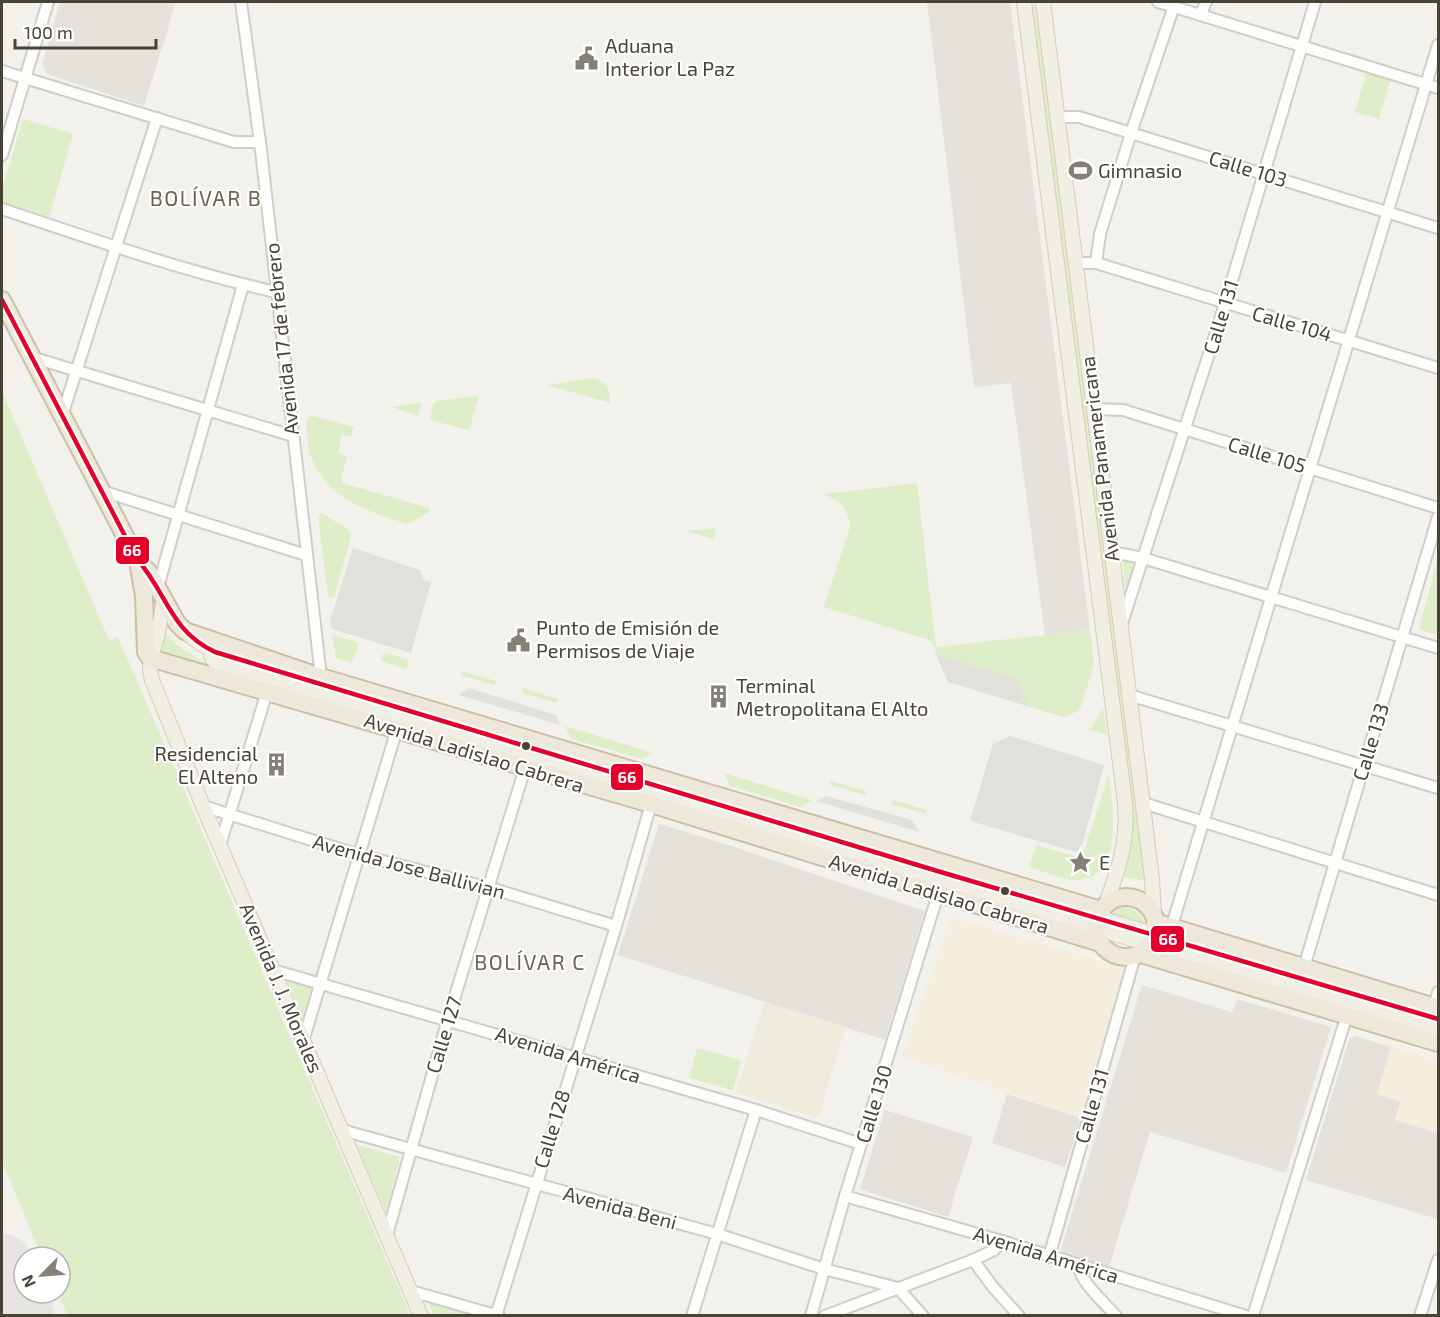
<svg xmlns="http://www.w3.org/2000/svg" width="1440" height="1317" viewBox="0 0 1440 1317" font-family="'Exo 2',sans-serif">
	<rect width="100%" height="100%" fill="#f2f1eb"/>
	<g fill="#f5eddd">
		<path d="M951 917 1127 969 1081 1118 902 1057Z"/>
		<path d="M1391 1047 1438 1062V1133L1395 1120 1377 1095Z"/>
	</g>
	<g fill="#e5e2dc">
		<path d="M60 2H176L144 106 47 74 42 64Z"/>
		<path d="M927 2H1010L1090 630 1045 635 1011 383 974 387Z"/>
		<path d="M659 824 728 845 925 911 885 1040 618 955Z"/>
		<path d="M1142 985 1232 1012 1237 999 1331 1027 1286 1173 1150 1132 1109 1267 1063 1253 1061 1249Z"/>
		<path d="M1355 1036 1391 1047 1377 1094 1400 1102 1395 1120 1438 1133V1219L1306 1180 1349 1039Z"/>
		<path d="M1007 1094 1081 1118 1065 1167 992 1143Z"/>
		<path d="M885 1110 973 1137 948 1217 860 1189Z"/>
	</g>
	<path fill="#f0ecdd" d="M764 1002 846 1027 818 1118 736 1093Z"/>
	<g fill="#ddeec9">
		<path d="M1029 2H1035L1146 881 1122 877 1130 840 1132 801Z"/>
		<path d="M1367 72 1391 79 1379 119 1355 112Z"/>
		<path d="M23 119 73 134 49 217 2 202V189Z"/>
		<path d="M594 378C608 382 610 390 610 403L547 385Z"/>
		<path d="M2 391 109 640 118 637 410 1315H67L58 1293H60V1257H42L2 1162Z"/>
		<path d="M476 396 478 399 469 430 430 420 433 404 436 401Z"/>
		<path d="M422 403 418 416 392 407Z"/>
		<path d="M313 416 354 427 351 436 342 435 338 453 347 456 341 479 342 483 429 508V512L408 524C369 512 330 501 312 459 307 449 308 434 306 423L308 418Z"/>
		<path d="M917 483 936 647 1090 630 1094 664 1082 704 1078 711 1064 717 1030 707 1014 678 936 655 935 647 929 640 824 607 850 527C848 508 841 502 824 494Z"/>
		<path d="M322 513 350 531 351 536 334 598 328 597 318 515Z"/>
		<path d="M716 528 713 539 687 531Z"/>
		<path d="M1438 558V635L1419 629Z"/>
		<path d="M1123 561 1135 564 1125 590Z"/>
		<path d="M164 630 175 644 203 662 345 708 169 657 161 651V638Z"/>
		<path d="M332 635 359 643 352 663 336 658Z"/>
		<path d="M386 653 409 660 406 669 381 661 382 655Z"/>
		<path d="M462 671 496 681 495 685 460 675Z"/>
		<path d="M523 688 558 699 557 703 522 693Z"/>
		<path d="M1103 709 1107 735 1090 730Z"/>
		<path d="M565 726 653 753 642 759 572 739Z"/>
		<path d="M724 773 812 800 801 807 730 786Z"/>
		<path d="M1109 773C1112 804 1126 877 1078 880 1065 881 1043 871 1029 867L1036 845 1082 858Z"/>
		<path d="M831 781 866 791 865 795 830 785Z"/>
		<path d="M893 800 927 810 926 814 891 804Z"/>
		<path d="M1124 907C1137 908 1144 915 1145 928L1108 917 1112 912Z"/>
		<path d="M286 980 314 988 303 1017Z"/>
		<path d="M697 1048 741 1060 733 1090 689 1078Z"/>
		<path d="M357 1145 400 1157 386 1212Z"/>
		<path d="M428 1303 475 1315H434Z"/>
	</g>
	<g fill="#e1e0da">
		<path d="M353 548 420 570 424 580 431 582 411 653 332 629 330 621Z"/>
		<path d="M936 655 1014 678 1030 707 948 682Z"/>
		<path d="M469 688 556 715 560 725 459 695Z"/>
		<path d="M1010 736 1104 765 1080 853 970 821 993 744Z"/>
		<path d="M826 796 912 820 919 832 816 801Z"/>
	</g>
	<g fill="none" stroke-linecap="round" stroke-linejoin="round">
		<path stroke="#e6e5e2" stroke-width="63" d="M2 1265 23 1316"/>
		<defs>
			<g id="minor">
				<path d="M241 2 260 142 321 677"/>
				<path d="M1158 2 1438 88"/>
				<path d="M1201 14 1206 2"/>
				<path d="M2 71 234 142H260"/>
				<path d="M1057 117H1079L1438 228"/>
				<path d="M2 155 48 2"/>
				<path d="M2 209C92 239 183 271 276 292"/>
				<path d="M1076 263H1096L1438 368"/>
				<path d="M1096 263 1100 234 1131 133 1174 6"/>
				<path d="M31 357 293 436"/>
				<path d="M1095 409 1123 410 1438 508"/>
				<path d="M62 416 157 118"/>
				<path d="M102 491 306 555"/>
				<path d="M1111 552 1143 558 1438 648"/>
				<path d="M158 587 243 285"/>
				<path d="M1122 623 1225 304 1315 2"/>
				<path d="M1129 695 1438 788"/>
				<path d="M1143 803 1438 895"/>
				<path d="M203 806 359 855 490 888 616 926"/>
				<path d="M220 845 267 692"/>
				<path d="M1170 932 1438 45"/>
				<path d="M1304 967 1438 517"/>
				<path d="M273 970 756 1110 861 1144"/>
				<path d="M1434 1006 1438 992"/>
				<path d="M304 1038 397 729"/>
				<path d="M342 1130 717 1234 824 1269 898 1288 923 1316"/>
				<path d="M845 1196 1002 1241 1246 1316"/>
				<path d="M387 1235 448 1019 525 768"/>
				<path d="M1049 1257 1135 956"/>
				<path d="M973 1260 993 1287 1019 1316"/>
				<path d="M1079 1266C1080 1282 1105 1303 1116 1316"/>
				<path d="M411 1291 499 1316"/>
				<path d="M496 1316 616 926 651 804"/>
				<path d="M692 1316 756 1110"/>
				<path d="M811 1316 845 1196 938 894"/>
				<path d="M825 1316 973 1260 994 1250 1002 1241"/>
				<path d="M1253 1316 1347 1015"/>
				<path d="M1420 1316 1438 1260"/>
			</g>
			<g id="major">
				<path d="M1024 2 1125 803C1128 843 1119 867 1106 904"/>
				<path d="M1043 2C1079 294 1117 587 1152 879L1154 916"/>
				<path d="M164 598C162 611 160 624 157 637 153 653 147 663 152 680L203 806 421 1316"/>
				<path d="M189 635C214 657 253 663 284 673"/>
				<path d="M215 652 211 656 215 662 364 709 1438 1031"/>
				<path d="M498 738 1438 1019"/>
			</g>
			<g id="highway">
				<path d="M2 300 137 559 150 574 177 623 185 631 321 677 1101 910"/>
				<path d="M138 561 144 596 146 652 150 658 651 804 1100 943"/>
				<circle cx="1126" cy="927" r="30"/>
				<path d="M1155 922 1438 1008"/>
				<path d="M1141 954 1438 1043"/>
			</g>
		</defs>
		<use href="#minor" stroke="#d0cec8" stroke-width="14"/>
		<use href="#major" stroke="#d5ceb7" stroke-width="16"/>
		<use href="#highway" stroke="#ccc0a5" stroke-width="20"/>
		<use href="#minor" stroke="#fdfdfc" stroke-width="10"/>
		<use href="#major" stroke="#f1eee4" stroke-width="14"/>
		<use href="#highway" stroke="#ede8d9" stroke-width="16"/>
		<defs>
			<path id="bus-1" d="M2 300 137 559C167 593 170 631 215 652L934 870 1438 1019"/>
		</defs>
		<use href="#bus-1" stroke="#fff" stroke-width="9"/>
		<use href="#bus-1" stroke="#e4002b" stroke-width="4.5"/>
	</g>
	<defs>
		<symbol id="civic-bare" viewBox="-9 -9 18 18"><path d="M-.6-6.5H3V-4.5H.6V-3L4-1V1h2V6H-6V1h2V-1L-.6-3ZM-1.2 2.5V6h2.4V2.5Z" fill="#848075" stroke="#fff" stroke-width="2.5" paint-order="stroke"/></symbol>
		<symbol id="stadium-bare" viewBox="-9 -9 18 18"><path d="M0-5a6.5 5 0 1 0 0 10a6.5 5 0 1 0 0-10ZM-3.5-1.8h7v3.6h-7Z" fill="#848075" stroke="#fff" stroke-width="2.5" paint-order="stroke"/></symbol>
		<symbol id="building-bare" viewBox="-9 -9 18 18"><path d="M-4-6H4V6H1V3H-1V6H-4ZM-2.5-4.3h1.7v1.8h-1.7ZM.8-4.3h1.7v1.8H.8ZM-2.5-1h1.7V.8h-1.7ZM.8-1h1.7V.8H.8Z" fill="#848075" stroke="#fff" stroke-width="2.5" paint-order="stroke"/></symbol>
		<symbol id="sight-bare" viewBox="-9 -9 18 18"><path d="M0-6L1.8-2.2L6-1.7L2.9 1.2L3.7 5.4L0 3.3L-3.7 5.4L-2.9 1.2L-6-1.7L-1.8-2.2Z" fill="#848075" stroke="#fff" stroke-width="2.5" paint-order="stroke"/></symbol>
	</defs>
	<g fill-rule="evenodd">
		<use href="#civic-bare" x="570" y="42" width="33" height="33"/>
		<use href="#stadium-bare" x="1064" y="154" width="33" height="33"/>
		<use href="#civic-bare" x="502" y="624" width="33" height="33"/>
		<use href="#building-bare" x="702" y="680" width="33" height="33"/>
		<use href="#building-bare" x="260" y="748" width="33" height="33"/>
		<use href="#sight-bare" x="1064" y="846" width="33" height="33"/>
	</g>
	<g fill="#494336" stroke="#fff" stroke-width="2">
		<circle cx="526" cy="746" r="5"/>
		<circle cx="1005" cy="891" r="5"/>
	</g>
	<g text-anchor="middle" stroke-width="4.5" stroke-linejoin="round" paint-order="stroke">
		<g font-size="20" fill="#494336" stroke="#fff" text-anchor="start">
			<text x="605" y="53">Aduana<tspan x="605" dy="23">Interior La Paz</tspan></text>
			<text x="1098" y="178">Gimnasio</text>
			<text x="536" y="635">Punto de Emisión de<tspan x="536" dy="23">Permisos de Viaje</tspan></text>
			<text x="736" y="693">Terminal<tspan x="736" dy="23">Metropolitana El Alto</tspan></text>
			<text x="258" y="761" text-anchor="end">Residencial<tspan x="258" dy="23">El Alteno</tspan></text>
			<text x="1099" y="870">E</text>
		</g>
		<g font-size="20" fill="#494336" stroke="#fff">
			<text transform="translate(1248 169) rotate(17)" y="7">Calle 103</text>
			<text transform="translate(1221 317) rotate(-73)" y="7">Calle 131</text>
			<text transform="translate(1292 324) rotate(16)" y="7">Calle 104</text>
			<text transform="translate(282 339) rotate(-96)" y="7">Avenida 17 de febrero</text>
			<text transform="translate(1267 455) rotate(17)" y="7">Calle 105</text>
			<text transform="translate(1100 459) rotate(-97)" y="7">Avenida Panamericana</text>
			<text transform="translate(1371 742) rotate(-73)" y="7">Calle 133</text>
			<text transform="translate(474 753) rotate(17)" y="7">Avenida Ladislao Cabrera</text>
			<text transform="translate(409 867) rotate(15)" y="7">Avenida Jose Ballivian</text>
			<text transform="translate(939 894) rotate(17)" y="7">Avenida Ladislao Cabrera</text>
			<text transform="translate(281 988) rotate(67)" y="7">Avenida J. J. Morales</text>
			<text transform="translate(444 1035) rotate(-73)" y="7">Calle 127</text>
			<text transform="translate(568 1055) rotate(17)" y="7">Avenida América</text>
			<text transform="translate(874 1104) rotate(-73)" y="7">Calle 130</text>
			<text transform="translate(1092 1106) rotate(-74)" y="7">Calle 131</text>
			<text transform="translate(552 1129) rotate(-73)" y="7">Calle 128</text>
			<text transform="translate(620 1208) rotate(15)" y="7">Avenida Beni</text>
			<text transform="translate(1046 1255) rotate(17)" y="7">Avenida América</text>
		</g>
		<g font-size="21" letter-spacing="1.5" fill="#6d624c" stroke="#fff">
			<text x="206" y="206">BOLÍVAR B</text>
			<text x="530" y="970">BOLÍVAR C</text>
		</g>
	</g>
	<g stroke="#fff" stroke-width="2">
		<rect x="115" y="536" width="35" height="29" rx="6" fill="#e4002b"/>
		<rect x="610" y="763" width="34" height="28" rx="6" fill="#e4002b"/>
		<rect x="1150" y="925" width="35" height="28" rx="6" fill="#e4002b"/>
	</g>
	<g font-size="16" text-anchor="middle" font-weight="bold" fill="#fff">
		<text x="132" y="556">66</text>
		<text x="627" y="783">66</text>
		<text x="1168" y="945">66</text>
	</g>
	<rect width="1440" height="1317" fill="none" stroke="#494336" stroke-width="6"/>
	<g transform="translate(42 1275) rotate(245)"><circle r="28" fill="#ffffff" stroke="#b6b4af" stroke-width="1.5"/>
	<path d="M0-4.5L10 22L0 15L-10 22Z" fill="#848075"/>
	<text y="-9" font-size="16" font-weight="bold" text-anchor="middle" fill="#494336">N</text>
	</g>
	<path d="M15 39v9h141v-9" fill="none" stroke="#494336" stroke-width="3"/>
	<text x="24" y="39" font-size="18" fill="#494336" stroke="#ffffff" stroke-width="4.5" paint-order="stroke">100 m</text>
</svg>
